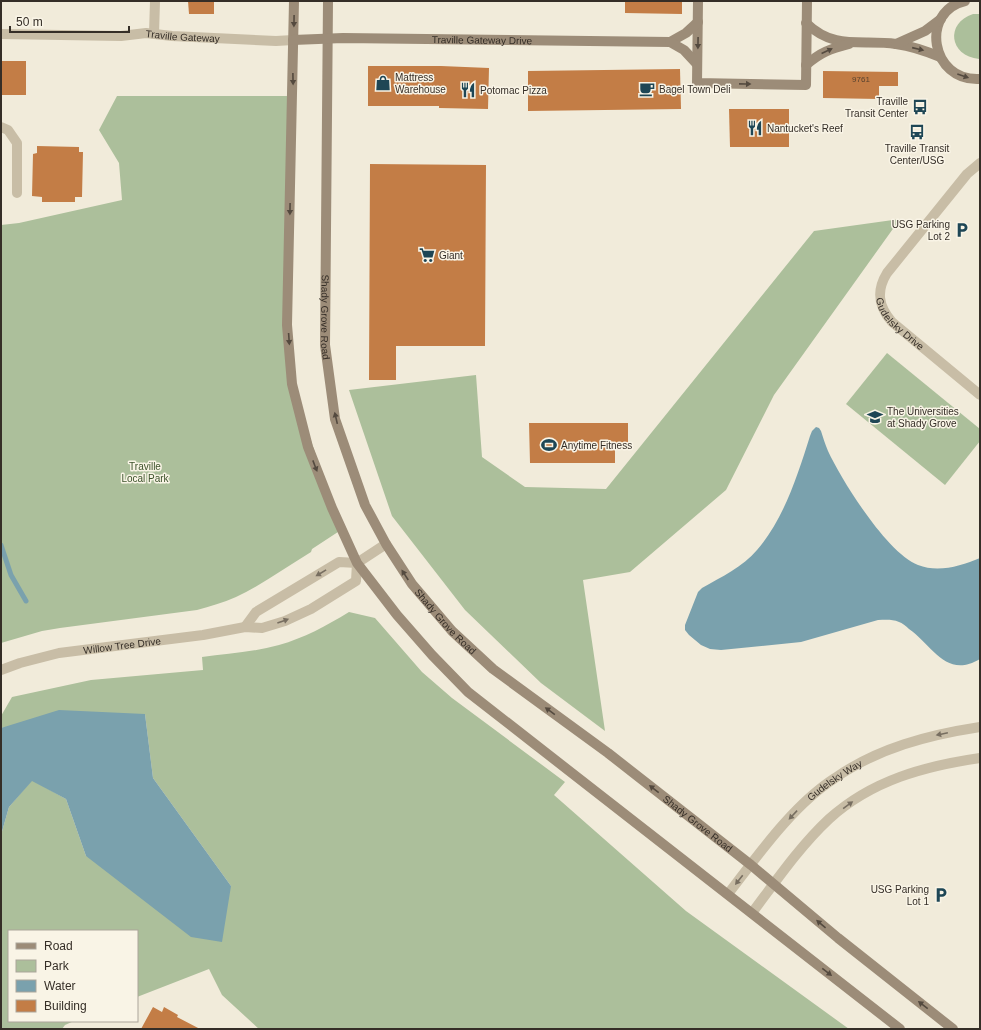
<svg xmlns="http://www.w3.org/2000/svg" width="981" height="1030" viewBox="0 0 981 1030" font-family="Helvetica,sans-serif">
	<rect width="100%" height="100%" fill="#f1ebda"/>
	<g fill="#acbf9b">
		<path d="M973 14H980V59H979C949 56 945 23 973 14Z"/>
		<path d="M117 96H293L287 325 292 384 341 530 312 549 311 552C286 567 262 585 236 597 223 603 210 606 197 610L60 628 42 631 1 643V225L19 223 122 200 119 163 99 130Z"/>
		<path d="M900 219 774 395 726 490 630 572 583 580 605 731 541 683 465 610 392 516 349 390 476 375 482 457 525 487 606 489 814 231Z"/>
		<path d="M887 353 980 429V441L945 485 846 404Z"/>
		<path d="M349 612 375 618 422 672 452 698 565 782 554 795 686 911 849 1029H259L222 995 209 969 137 997V931H9V1021H74L65 1025 62 1029H1V835L9 807 32 780 66 799 86 856 231 886 153 778 145 714 1 728V716L12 697 91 680 203 670 202 657C227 654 254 652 279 645 304 638 326 626 349 612Z"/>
	</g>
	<g fill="#7aa1ad">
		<path d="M816 427 819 428 821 431C823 437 825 444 828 451 842 481 887 553 918 565 938 573 961 566 980 558V659C946 679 933 646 909 629 906 626 902 623 899 622 892 619 885 620 878 620L801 642 721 650 710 649 701 645 689 635 685 630V625L698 592 702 588C721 577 743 567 757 550 784 519 798 474 810 436L812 431Z"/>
		<path d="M59 710 145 714 153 778 231 886 222 942 191 937 86 856 66 799 32 781 9 807 1 835V728Z"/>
	</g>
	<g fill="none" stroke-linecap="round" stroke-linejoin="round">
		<path stroke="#7aa1ad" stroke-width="5" d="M1 545 11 575 26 601"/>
	</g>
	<g fill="#c37d46">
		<path d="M188 1H214V14H189Z"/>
		<path d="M625 1H682V14L625 13Z"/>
		<rect x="1" y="61" width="25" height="34"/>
		<path d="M368 66H441L489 68 488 109 439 108V106H368Z"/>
		<path d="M680 69 681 109 528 111V71Z"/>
		<path d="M823 71 898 72V86H879V99L823 98Z"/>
		<path d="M729 109H789V147H730Z"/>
		<path d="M37 146 79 147V152H83L82 197H75V202H42V197L32 196 33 154 37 153Z"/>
		<path d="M370 164 486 165 485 346H396V380H369Z"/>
		<path d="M529 423H628V446H615V463H530Z"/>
		<path d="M153 1007 162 1012 164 1007 178 1015 177 1017 200 1029H141Z"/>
	</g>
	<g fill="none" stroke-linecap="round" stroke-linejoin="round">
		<g stroke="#c8bda6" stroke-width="10">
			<path id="s1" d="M1 34 121 36 146 33 172 36 276 41 293 40"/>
			<path d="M154 34 155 1"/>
			<path d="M1 127 8 130 17 143V193"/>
			<path id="s2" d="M980 163 967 174 887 273C876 291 878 306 892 322L980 395"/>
			<path d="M245 627 256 612 334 565 339 562 357 563 386 544"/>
			<path id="s3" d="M1 670 20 663 59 653 203 635 245 627 262 628 285 621 311 609 356 581 357 563"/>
			<path id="s4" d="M728 894C758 855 793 805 835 778 878 748 928 735 980 727"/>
			<path d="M752 913C776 881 800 846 829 819 872 780 925 766 980 758"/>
		</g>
		<g stroke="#9c8c78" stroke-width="10">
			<path d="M294 1 287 325 292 384 308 447 332 508 357 563 397 615 432 655 468 692 900 1029"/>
			<path id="s5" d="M328 1 325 345 335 419 365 505 386 544 412 584 452 631 493 669 608 753 751 865 838 938 953 1029"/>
			<path d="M698 1 697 83 806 85 807 1"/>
			<path d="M965 1C920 11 930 82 980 79"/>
			<path d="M806 23C835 51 862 39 896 44 911 46 926 51 940 57"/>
			<path id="s6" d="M293 40 343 38 670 42 686 33 698 22"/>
			<path d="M670 42 684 50 697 64"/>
			<path d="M896 44 925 31 941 19"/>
			<path d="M806 65C821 52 830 49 849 44"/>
		</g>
	</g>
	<defs><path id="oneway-solid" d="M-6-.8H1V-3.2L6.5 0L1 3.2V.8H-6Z"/></defs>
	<g fill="#544a3f">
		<use href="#oneway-solid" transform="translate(294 21) rotate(91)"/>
		<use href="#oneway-solid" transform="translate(698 43) rotate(91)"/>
		<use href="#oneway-solid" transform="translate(918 49) rotate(13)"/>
		<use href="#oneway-solid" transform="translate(827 51) rotate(-25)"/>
		<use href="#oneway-solid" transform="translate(963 76) rotate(19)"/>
		<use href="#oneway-solid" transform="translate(293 79) rotate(89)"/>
		<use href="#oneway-solid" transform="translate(745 84) rotate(1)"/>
		<use href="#oneway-solid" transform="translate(290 209) rotate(91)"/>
		<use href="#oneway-solid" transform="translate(289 339) rotate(86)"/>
		<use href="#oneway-solid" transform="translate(336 418) rotate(-103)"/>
		<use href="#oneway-solid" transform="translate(315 466) rotate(69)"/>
		<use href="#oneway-solid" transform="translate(405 575) rotate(-123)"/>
		<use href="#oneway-solid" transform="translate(550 711) rotate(-144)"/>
		<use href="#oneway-solid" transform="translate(654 789) rotate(-142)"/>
		<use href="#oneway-solid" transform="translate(821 924) rotate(-140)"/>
		<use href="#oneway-solid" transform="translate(827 972) rotate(38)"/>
		<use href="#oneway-solid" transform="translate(923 1005) rotate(-142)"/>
	</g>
	<g fill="#776e60">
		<use href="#oneway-solid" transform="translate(321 573) rotate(149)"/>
		<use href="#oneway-solid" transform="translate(283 621) rotate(-20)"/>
		<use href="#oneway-solid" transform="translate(942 734) rotate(168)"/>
		<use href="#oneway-solid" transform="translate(848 805) rotate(-36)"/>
		<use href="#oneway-solid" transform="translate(793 815) rotate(133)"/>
		<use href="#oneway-solid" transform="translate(739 880) rotate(128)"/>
	</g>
	<defs>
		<symbol id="shop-bare" viewBox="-9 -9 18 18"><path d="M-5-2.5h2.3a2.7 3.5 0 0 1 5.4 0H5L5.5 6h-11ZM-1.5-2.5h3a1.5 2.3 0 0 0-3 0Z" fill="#1e4655" stroke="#f9f4e6" stroke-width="2.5" paint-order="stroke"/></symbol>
		<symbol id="cafe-bare" viewBox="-9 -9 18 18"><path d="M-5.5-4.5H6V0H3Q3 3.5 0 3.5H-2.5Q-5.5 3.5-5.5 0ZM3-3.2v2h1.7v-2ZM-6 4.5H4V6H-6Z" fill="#1e4655" stroke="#f9f4e6" stroke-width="2.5" paint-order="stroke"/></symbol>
		<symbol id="restaurant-bare" viewBox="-9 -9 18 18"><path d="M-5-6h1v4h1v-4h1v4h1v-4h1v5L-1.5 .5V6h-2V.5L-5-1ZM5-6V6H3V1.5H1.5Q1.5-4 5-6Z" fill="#1e4655" stroke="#f9f4e6" stroke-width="2.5" paint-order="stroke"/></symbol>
		<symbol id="bus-bare" viewBox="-9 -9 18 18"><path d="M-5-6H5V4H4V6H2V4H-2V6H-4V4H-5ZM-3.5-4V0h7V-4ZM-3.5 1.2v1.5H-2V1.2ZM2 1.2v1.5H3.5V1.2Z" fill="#1e4655" stroke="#f9f4e6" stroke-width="2.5" paint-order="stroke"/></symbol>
		<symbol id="parking-bare" viewBox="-9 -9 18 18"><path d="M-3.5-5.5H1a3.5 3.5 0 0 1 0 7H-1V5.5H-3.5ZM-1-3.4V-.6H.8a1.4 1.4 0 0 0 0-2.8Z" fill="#1e4655" stroke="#f9f4e6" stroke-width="2.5" paint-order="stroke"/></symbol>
		<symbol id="supermarket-bare" viewBox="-9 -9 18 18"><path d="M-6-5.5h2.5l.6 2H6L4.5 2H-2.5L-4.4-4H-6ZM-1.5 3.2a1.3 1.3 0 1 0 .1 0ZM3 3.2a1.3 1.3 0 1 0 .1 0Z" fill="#1e4655" stroke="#f9f4e6" stroke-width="2.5" paint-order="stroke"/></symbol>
		<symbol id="university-bare" viewBox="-9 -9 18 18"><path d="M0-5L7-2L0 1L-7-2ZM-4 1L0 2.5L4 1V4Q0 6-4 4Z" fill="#1e4655" stroke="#f9f4e6" stroke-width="2.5" paint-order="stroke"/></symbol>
		<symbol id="stadium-bare" viewBox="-9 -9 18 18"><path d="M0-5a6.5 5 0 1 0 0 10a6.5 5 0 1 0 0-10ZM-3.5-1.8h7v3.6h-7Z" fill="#1e4655" stroke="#f9f4e6" stroke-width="2.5" paint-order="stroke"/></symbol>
	</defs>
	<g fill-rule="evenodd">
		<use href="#shop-bare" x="372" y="72" width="22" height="22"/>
		<use href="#cafe-bare" x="636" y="78" width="22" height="22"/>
		<use href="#restaurant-bare" x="457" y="79" width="22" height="22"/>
		<use href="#bus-bare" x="909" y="96" width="22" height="22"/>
		<use href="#restaurant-bare" x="744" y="117" width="22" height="22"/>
		<use href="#bus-bare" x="906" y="121" width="22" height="22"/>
		<use href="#parking-bare" x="951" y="219" width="22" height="22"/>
		<use href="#supermarket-bare" x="416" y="244" width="22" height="22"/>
		<use href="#university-bare" x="864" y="406" width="22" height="22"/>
		<use href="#stadium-bare" x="538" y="434" width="22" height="22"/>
		<use href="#parking-bare" x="930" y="884" width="22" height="22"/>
	</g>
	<g text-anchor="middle" stroke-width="3" stroke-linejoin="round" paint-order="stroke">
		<g font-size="8" fill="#58422f">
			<text x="861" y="82">9761</text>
		</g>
		<g font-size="10" fill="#352e27" stroke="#f9f4e6">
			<text dy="4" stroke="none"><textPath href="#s1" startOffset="182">Traville Gateway</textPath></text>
			<text dy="4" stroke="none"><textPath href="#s6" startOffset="189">Traville Gateway Drive</textPath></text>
			<text dy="4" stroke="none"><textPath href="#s5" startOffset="316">Shady Grove Road</textPath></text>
			<text dy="4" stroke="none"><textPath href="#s2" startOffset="204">Gudelsky Drive</textPath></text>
			<text dy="4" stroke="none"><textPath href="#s5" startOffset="652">Shady Grove Road</textPath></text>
			<text dy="4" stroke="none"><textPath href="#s3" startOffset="124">Willow Tree Drive</textPath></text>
			<text dy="4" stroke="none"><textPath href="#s4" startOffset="157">Gudelsky Way</textPath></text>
			<text dy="4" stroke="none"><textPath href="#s5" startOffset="976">Shady Grove Road</textPath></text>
		</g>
		<g font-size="10" fill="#352e27" stroke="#f9f4e6" text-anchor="start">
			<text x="395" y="81">Mattress<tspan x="395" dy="12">Warehouse</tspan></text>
			<text x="659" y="93">Bagel Town Deli</text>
			<text x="480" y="94">Potomac Pizza</text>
			<text x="908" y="105" text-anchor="end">Traville<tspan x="908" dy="12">Transit Center</tspan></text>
			<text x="767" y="132">Nantucket's Reef</text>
			<text x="917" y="152" text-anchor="middle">Traville Transit<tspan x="917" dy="12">Center/USG</tspan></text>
			<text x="950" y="228" text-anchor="end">USG Parking<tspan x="950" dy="12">Lot 2</tspan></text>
			<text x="439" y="259">Giant</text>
			<text x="887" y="415">The Universities<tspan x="887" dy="12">at Shady Grove</tspan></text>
			<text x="561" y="449">Anytime Fitness</text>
			<text x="929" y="893" text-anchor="end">USG Parking<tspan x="929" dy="12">Lot 1</tspan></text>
		</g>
		<g font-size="10" fill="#3c522b" stroke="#f9f4e6">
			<text x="145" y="470">Traville<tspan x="145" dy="12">Local Park</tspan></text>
		</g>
	</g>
	<rect width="981" height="1030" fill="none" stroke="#352e27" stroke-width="4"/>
	<rect x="8" y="930" width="130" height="92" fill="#f9f4e6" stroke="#aba59a"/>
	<rect x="16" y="943" width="20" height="6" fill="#9c8c78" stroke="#aba59a"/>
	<text x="44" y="950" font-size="12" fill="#352e27">Road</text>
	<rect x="16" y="960" width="20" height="12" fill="#acbf9b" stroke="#aba59a"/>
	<text x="44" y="970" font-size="12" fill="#352e27">Park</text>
	<rect x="16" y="980" width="20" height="12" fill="#7aa1ad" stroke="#aba59a"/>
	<text x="44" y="990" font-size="12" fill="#352e27">Water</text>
	<rect x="16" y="1000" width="20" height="12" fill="#c37d46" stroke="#aba59a"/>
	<text x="44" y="1010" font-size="12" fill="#352e27">Building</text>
	<path d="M10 26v6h119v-6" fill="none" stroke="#352e27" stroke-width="2"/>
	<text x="16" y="26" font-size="12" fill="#352e27" stroke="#f9f4e6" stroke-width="3" paint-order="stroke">50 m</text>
</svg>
